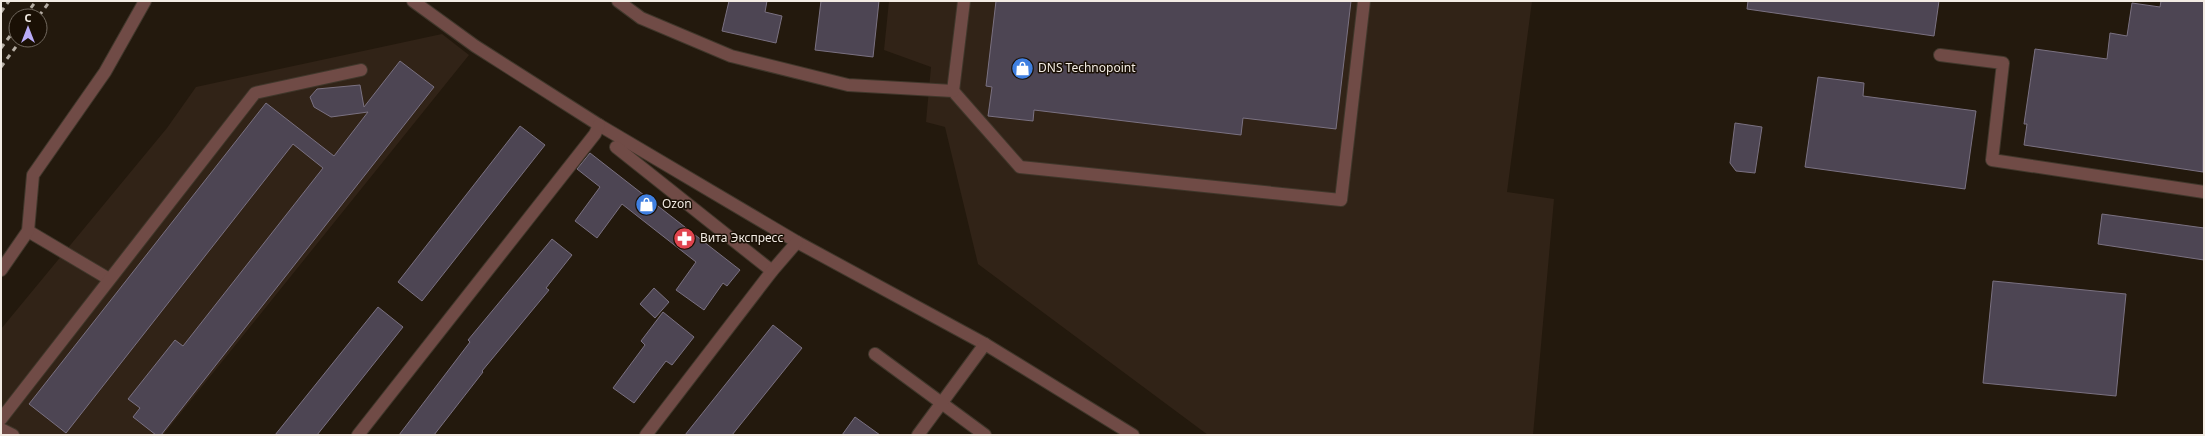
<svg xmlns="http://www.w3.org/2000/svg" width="2205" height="436" viewBox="0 0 2205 436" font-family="'Noto Sans',sans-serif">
	<rect width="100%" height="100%" fill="#23190d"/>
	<g fill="#312317">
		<path d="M889 1H1532L1507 192 1554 199 1533 435H1208L978 264 945 127 926 122 931 67 884 50Z"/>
		<path d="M442 34 469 55 163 435H1V329L167 128 196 87Z"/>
	</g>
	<g fill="#4d4553" stroke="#7a7181">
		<path d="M729 1H767L765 12 782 16 776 43 722 31Z"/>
		<path d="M821 1H879L873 57 815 50Z"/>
		<path d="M996 1H1351L1336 129 1243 118 1241 135 1034 110 1033 121 988 116 992 87 986 86Z"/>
		<path d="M1748 1H1939L1934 36 1747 9Z"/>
		<path d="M2161 1H2204L2203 172 2024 145 2027 124H2024L2035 49 2107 59 2110 33 2127 36 2132 3 2160 7Z"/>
		<path d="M400 61 434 87 161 435H156L133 417 140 408 128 399 175 340 183 346 323 168 293 144 66 433 29 404 266 103 334 156 368 112 331 117 314 107 310 97 317 89 360 85 364 107Z"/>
		<path d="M1818 77 1864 83 1863 96 1976 111 1965 189 1805 167Z"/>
		<path d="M1735 123 1762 127 1755 173 1736 171 1730 163Z"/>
		<path d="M520 126 545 145 422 301 398 282Z"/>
		<path d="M590 153 740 270 727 286 723 283 704 310 676 290 696 262 622 204 597 238 575 221 600 187 577 169Z"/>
		<path d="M2102 214 2204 228V260L2098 244Z"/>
		<path d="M552 239 572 255 546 288 549 290 482 371 483 372 434 435H399L470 342 468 340Z"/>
		<path d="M1993 281 2126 294 2116 396 1983 383Z"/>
		<path d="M654 288 669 302 655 318 640 304Z"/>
		<path d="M378 307 403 327 317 435H275Z"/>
		<path d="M663 312 694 337 672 365 666 361 634 403 613 388 645 345 641 341Z"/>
		<path d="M773 325 802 348 732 435H685Z"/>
		<path d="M855 417 880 435H842Z"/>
	</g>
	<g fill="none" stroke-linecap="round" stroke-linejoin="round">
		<defs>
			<g id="minor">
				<path d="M413 1 475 46 599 125 797 242 985 344 1133 435"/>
				<path d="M618 1 641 18 731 56 848 85 953 91 1020 167 1341 200 1364 1"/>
				<path d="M1940 55 2003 63 1992 160 2204 192"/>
				<path d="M953 91 964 1"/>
				<path d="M616 147 772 271"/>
				<path d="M28 231 109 279"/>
				<path d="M1 270 28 231 33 175 105 72 145 1"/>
				<path d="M875 354 985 435"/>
				<path d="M1 419 255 93 361 70"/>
				<path d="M1 429 13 435"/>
				<path d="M358 435 595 134 599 125"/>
				<path d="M646 435 772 271 797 242"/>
				<path d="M918 435 985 344"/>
			</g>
		</defs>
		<use href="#minor" stroke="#40372b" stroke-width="14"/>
		<use href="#minor" stroke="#704b46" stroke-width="12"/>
		<g stroke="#b5ada3" stroke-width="3" stroke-dasharray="5 5" stroke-linecap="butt">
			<path d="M1 12 9 1"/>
			<path d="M25 16 36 1"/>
			<path d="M39 16 50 1"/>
			<path d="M1 48 16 28"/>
			<path d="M1 67 21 40"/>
		</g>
	</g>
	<defs>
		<symbol id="shop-disc" viewBox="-11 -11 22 22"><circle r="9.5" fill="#3f7fe0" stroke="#1a1005"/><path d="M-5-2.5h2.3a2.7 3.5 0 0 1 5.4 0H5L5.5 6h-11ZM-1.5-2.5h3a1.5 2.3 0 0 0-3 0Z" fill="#fff"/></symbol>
		<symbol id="pharmacy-disc" viewBox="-11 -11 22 22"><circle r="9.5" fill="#e0444e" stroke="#1a1005"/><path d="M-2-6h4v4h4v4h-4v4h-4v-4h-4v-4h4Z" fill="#fff"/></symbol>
	</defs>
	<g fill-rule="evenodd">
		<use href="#shop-disc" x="1010" y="56" width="25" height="25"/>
		<use href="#shop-disc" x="634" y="192" width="25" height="25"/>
		<use href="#pharmacy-disc" x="672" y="226" width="25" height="25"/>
	</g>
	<g text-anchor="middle" stroke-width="3" stroke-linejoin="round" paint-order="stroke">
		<g font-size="12" fill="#f3ece4" stroke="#1a1005" text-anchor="start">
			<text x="1038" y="72">DNS Technopoint</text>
			<text x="662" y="208">Ozon</text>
			<text x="700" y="242">Вита Экспресс</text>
		</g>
	</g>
	<rect width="2205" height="436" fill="none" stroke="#f3ece4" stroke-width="4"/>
	<g transform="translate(28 28)"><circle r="19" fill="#1a1005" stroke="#71685e"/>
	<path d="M0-3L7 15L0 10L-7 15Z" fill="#b9abf7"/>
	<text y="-6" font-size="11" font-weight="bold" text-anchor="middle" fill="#f3ece4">С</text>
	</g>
</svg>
